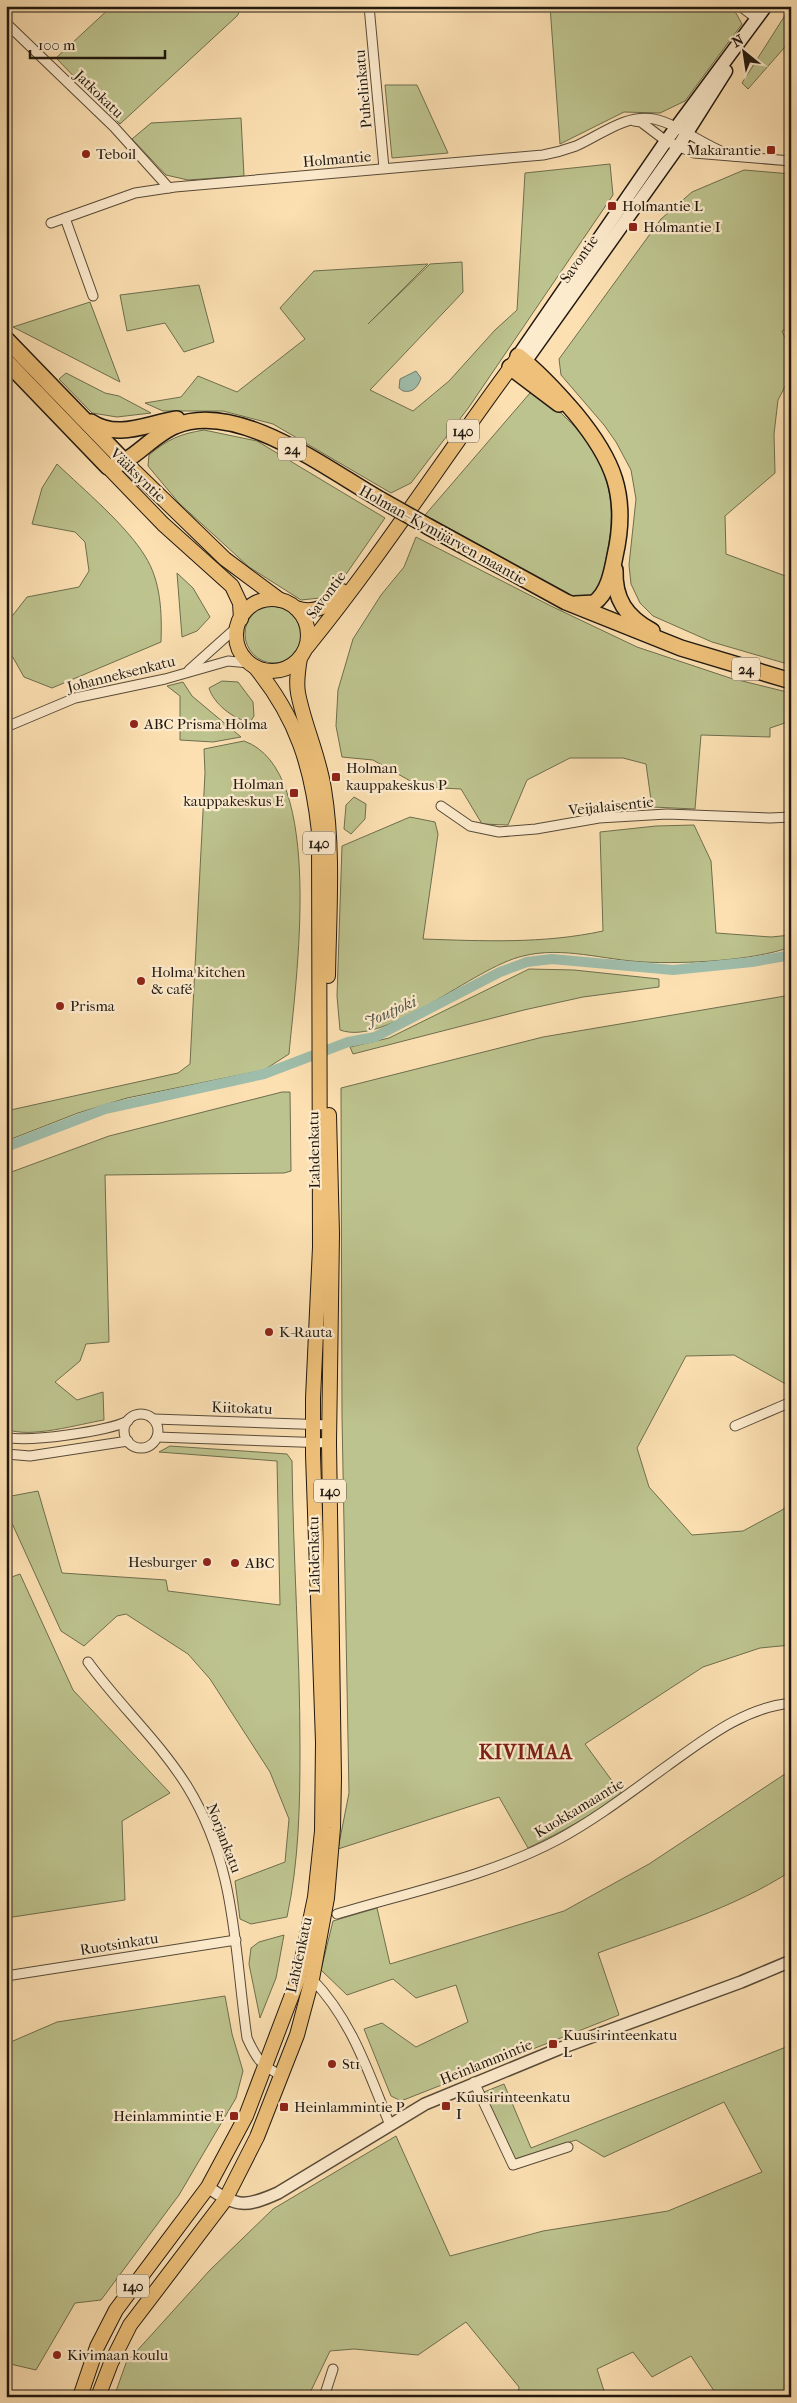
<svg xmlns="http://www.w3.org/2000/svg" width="797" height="2403" viewBox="0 0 797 2403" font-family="'IM FELL French Canon',serif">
	<rect width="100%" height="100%" fill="#fce0b2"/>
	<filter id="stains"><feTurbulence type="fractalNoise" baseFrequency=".004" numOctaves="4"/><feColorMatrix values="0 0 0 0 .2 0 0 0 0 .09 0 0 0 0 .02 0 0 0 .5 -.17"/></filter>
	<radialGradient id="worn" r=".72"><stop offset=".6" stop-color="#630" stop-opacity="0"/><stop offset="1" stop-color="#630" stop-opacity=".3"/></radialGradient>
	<g fill="#bdc38e" stroke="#6e6e4e">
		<path d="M112 6H243L237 16 120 124 56 58Z"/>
		<path d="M550 6H732L742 24 685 101 660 113 624 112 560 144Z"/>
		<path d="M791 6V40L748 89 742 83Z"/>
		<path d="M385 85H417L448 153 392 158Z"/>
		<path d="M241 118 244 176 188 180 166 175 132 139 151 123Z"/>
		<path d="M610 164 613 195 469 407 411 483 391 493 273 424 223 411H163L145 403 181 397 198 376 237 392 305 339 280 308 314 271 428 264 368 324 430 264 462 262 463 292 370 390 413 411 449 381 495 330 517 310 525 173Z"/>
		<path d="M744 170 791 174V327L782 331 791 351V375L778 400 774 434 775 473 725 516 726 554 791 578V665L712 642 653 616 640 603 631 584 629 565 636 499 631 470 616 442 604 425 561 375 559 359 661 219 692 192Z"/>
		<path d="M199 285 214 342 184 352 165 323 127 331 120 295Z"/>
		<path d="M90 302 120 382 13 327Z"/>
		<path d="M66 373 105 393 119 396 151 413 117 417 92 413 59 379Z"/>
		<path d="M530 393C541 394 556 408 564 416 606 455 619 497 607 553 604 569 602 583 594 597H575L425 515Z"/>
		<path d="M204 430 257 441 385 518 342 580 320 598 301 600 249 567 179 503 148 466 149 455C168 439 180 434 204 430Z"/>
		<path d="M57 464C84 490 126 525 145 556 161 581 162 613 161 642L52 688 24 677 6 645V624L27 597 79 587 89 571 85 542 75 532 32 524 42 488Z"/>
		<path d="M416 537 551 606 637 647 730 678 791 693V721L770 728V737L701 735 695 809 652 807 646 764 623 758H570L527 780 508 825 482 824 461 789 421 787 373 760 342 757 336 726 338 690 353 639 381 595 404 567Z"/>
		<path d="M177 573 193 588 210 617 197 631 182 637Z"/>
		<circle cx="274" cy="634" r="29"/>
		<path d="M222 681 238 682 253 702 254 716 250 722C234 720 213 703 209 688Z"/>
		<path d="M183 682 192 696 241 737 213 742 180 740V696L167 686Z"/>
		<path d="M244 741C327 770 295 985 289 1054L264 1070 127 1098 78 1113 6 1141V1111L178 1073 190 1064 205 773 204 749Z"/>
		<path d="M354 797 366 804 365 819 351 834 344 829 346 805Z"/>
		<path d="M410 817 435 822 438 834 423 939C483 941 543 944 603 931L600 832 656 826 694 825 711 861 716 933 771 937 791 935V947C751 961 686 964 644 962 604 960 563 946 523 956 474 967 386 1047 340 1030L337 996 342 846Z"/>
		<path d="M529 969 574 970 659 979V987L583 997 524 1010 353 1054 350 1047 389 1038Z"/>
		<path d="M791 995V1387L734 1355 686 1356 637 1448 649 1487 692 1535 743 1531 782 1510 791 1503V1645L760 1648 703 1667 585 1744 621 1793C592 1816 561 1832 528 1848L499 1797 338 1849 349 1793 342 1416 341 1088 543 1037Z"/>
		<path d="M282 1092H290L291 1171 284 1173 105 1175 109 1342 86 1344 80 1361 55 1382 77 1400 103 1392 104 1420C79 1424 30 1439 6 1429V1174L109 1136Z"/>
		<path d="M170 1446 287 1454 292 1461C293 1557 300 1652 300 1747 300 1805 299 1861 287 1917L251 1924 240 1919 235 1881 285 1862 289 1819 270 1772 210 1679 188 1654 126 1614 117 1616 84 1646 61 1631 6 1510V1497L38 1491 62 1573 166 1580 168 1591 280 1605 277 1461 159 1452Z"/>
		<path d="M20 1574 73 1690 170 1793 122 1821 125 1900 6 1918V1579Z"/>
		<path d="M791 1770V1871C733 1909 663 1929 598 1953L619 2015 401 2101 391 2096 364 2029 382 2023 416 2047 468 2022 456 1985 416 1998 393 1979 347 1995 321 1970 333 1921 377 1908 390 1964 564 1911 649 1864Z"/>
		<path d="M284 1935 276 1978 260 2018 249 1964 251 1948 259 1942Z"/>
		<path d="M225 1996 232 2034 243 2071 236 2098 179 2195 101 2300 75 2303 36 2370 6 2363V2044L57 2022Z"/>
		<path d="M791 2045V2397H718L691 2356 652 2377 633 2352 597 2369 606 2397H518L519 2387 466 2322 418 2355 354 2349 330 2351 308 2397H114L126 2363 210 2270 273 2209 396 2136 450 2256 543 2231 668 2211 762 2172 724 2102 604 2157 576 2140 515 2159 484 2092 504 2084 531 2148Z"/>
	</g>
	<path fill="#9fbdab" stroke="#6c7b6d" d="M416 371 421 378C418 387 413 393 403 391L399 388 400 379Z"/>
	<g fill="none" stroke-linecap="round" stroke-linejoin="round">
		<path stroke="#9fbdab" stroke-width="10" d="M6 1147 105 1109 264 1074 348 1042 375 1037 500 972 527 962 552 959 673 970 752 962 791 955"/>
		<defs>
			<g id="minor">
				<path d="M369 6 384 168"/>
				<path d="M740 6 757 19"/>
				<path d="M6 23 114 127 169 188"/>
				<path d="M634 121 641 122 666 141 694 153 791 161"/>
				<path d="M65 218 93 296"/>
				<path d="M51 223 135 193 175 187 543 155C554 153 565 150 576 146 601 135 625 114 654 119 681 125 706 148 734 156"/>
				<path d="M189 670 237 627"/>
				<path d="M6 727 75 698 165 679 228 661 249 663"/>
				<path d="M441 806 470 826 499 832 536 829 599 818 667 814 770 818 791 817"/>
				<circle cx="141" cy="1431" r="17"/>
				<path d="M154 1419 330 1425"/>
				<path d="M735 1426 791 1402"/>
				<path d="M6 1437C27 1443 108 1431 128 1421"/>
				<path d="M157 1437 329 1443"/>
				<path d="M6 1454 30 1456 128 1441"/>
				<path d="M88 1662C119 1705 159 1741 187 1786 237 1867 234 1949 247 2038 256 2058 261 2066 281 2075"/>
				<path d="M337 1914C410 1892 489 1876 557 1840 596 1819 631 1792 667 1766 705 1739 743 1708 791 1703"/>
				<path d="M6 1976 236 1940"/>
				<path d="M312 1979C352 2020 369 2074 390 2125"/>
				<path d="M474 2082 513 2165 568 2147"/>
				<path d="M324 2397 333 2369"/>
			</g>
			<path id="tertiary" d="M208 2187C236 2208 247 2207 278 2193L425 2104 561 2048 741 1982 791 1961"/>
			<g id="secondary">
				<path d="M518 356 666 141 766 6"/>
				<path d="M525 362 678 147 726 71"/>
			</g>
			<g id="primary">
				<path d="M125 462 225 559 280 600"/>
				<path d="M108 467 163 524 232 586 240 603 241 619"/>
				<circle cx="272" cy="635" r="36"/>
				<path d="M296 608C316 615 328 605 342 591"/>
				<path d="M307 647C382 555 446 454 517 359"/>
				<path d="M300 658C298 670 296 681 298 693 304 725 319 756 324 789 334 850 329 914 328 976"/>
				<path d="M80 2397 97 2347 116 2310 208 2187 246 2116 298 1979 315 1897 322 1831 323 1742 313 1455V1398L320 1247 319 832C312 767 297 718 255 667"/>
				<path d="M98 2397 111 2363 130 2325 225 2200 257 2137 297 2035 312 1979 327 1898 333 1828 334 1778 329 1443 332 1234 329 1115"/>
			</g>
			<g id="trunk">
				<path d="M6 339 125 462"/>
				<path d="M518 356C540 373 557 392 575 413 613 459 629 495 615 556 612 572 608 593 594 603L575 604"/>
				<path d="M6 361 108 467C129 466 152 435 175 426 236 400 324 467 376 497"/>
				<path d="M510 367 559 404"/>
				<path d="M91 422C118 440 148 423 177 419"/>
				<path d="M429 527 566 602 681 648 791 681"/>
				<path d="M615 570C614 599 626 617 652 631"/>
			</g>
		</defs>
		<use href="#minor" stroke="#574a38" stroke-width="11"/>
		<use href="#tertiary" stroke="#574a38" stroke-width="14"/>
		<use href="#secondary" stroke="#20180f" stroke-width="15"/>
		<use href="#primary" stroke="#20180f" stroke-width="16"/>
		<use href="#trunk" stroke="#20180f" stroke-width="18"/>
		<use href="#minor" stroke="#fdebcd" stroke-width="9"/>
		<use href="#tertiary" stroke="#fdebcd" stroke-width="11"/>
		<use href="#secondary" stroke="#fdebcd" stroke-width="12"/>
		<use href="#primary" stroke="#eec079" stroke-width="14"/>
		<use href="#trunk" stroke="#eec079" stroke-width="15"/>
		<defs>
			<path id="trunk-bridge" d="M376 497 429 527"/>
		</defs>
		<use href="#trunk-bridge" stroke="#20180f" stroke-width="18" stroke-linecap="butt"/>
		<use href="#trunk-bridge" stroke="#eec079" stroke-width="15"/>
	</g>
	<g fill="#8f2418" stroke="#fdebcd" stroke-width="2">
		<rect x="766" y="145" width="10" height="10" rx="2.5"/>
		<circle cx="86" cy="154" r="5"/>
		<rect x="607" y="201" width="10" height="10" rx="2.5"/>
		<rect x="628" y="222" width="10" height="10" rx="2.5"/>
		<circle cx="134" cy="724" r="5"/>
		<rect x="331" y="772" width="10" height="10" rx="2.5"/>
		<rect x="289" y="788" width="10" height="10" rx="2.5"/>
		<circle cx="141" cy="981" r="5"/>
		<circle cx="60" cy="1006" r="5"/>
		<circle cx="269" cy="1332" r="5"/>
		<circle cx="207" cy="1562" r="5"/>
		<circle cx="235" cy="1563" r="5"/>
		<rect x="548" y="2039" width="10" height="10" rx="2.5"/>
		<circle cx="332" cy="2064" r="5"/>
		<rect x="441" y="2101" width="10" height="10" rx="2.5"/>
		<rect x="279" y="2102" width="10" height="10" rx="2.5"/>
		<rect x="229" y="2111" width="10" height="10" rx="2.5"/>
		<circle cx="57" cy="2355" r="5"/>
	</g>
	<g text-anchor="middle" stroke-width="4.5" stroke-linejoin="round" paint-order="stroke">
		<g fill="#fdebcd" stroke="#625748" stroke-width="1">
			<rect x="447" y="419.5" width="32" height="23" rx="4"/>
			<rect x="278" y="437.5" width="28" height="23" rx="4"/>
			<rect x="732" y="657.5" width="28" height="23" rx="4"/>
			<rect x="303" y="831.5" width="32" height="23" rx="4"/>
			<rect x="314" y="1479.5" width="32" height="23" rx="4"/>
			<rect x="117" y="2274.5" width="32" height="23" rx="4"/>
		</g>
		<g font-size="14" font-weight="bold" fill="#20180f">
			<text x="463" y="436">140</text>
			<text x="292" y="454">24</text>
			<text x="746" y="674">24</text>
			<text x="319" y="848">140</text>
			<text x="330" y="1496">140</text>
			<text x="133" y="2291">140</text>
		</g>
		<g font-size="15" fill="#20180f" stroke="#fdebcd">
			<text transform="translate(363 89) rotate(-95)" y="5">Puhelinkatu</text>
			<text transform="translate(99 94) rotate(44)" y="5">Jatkokatu</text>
			<text transform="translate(337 159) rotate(-5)" y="5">Holmantie</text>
			<text transform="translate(579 259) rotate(-55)" y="5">Savontie</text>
			<text transform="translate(138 475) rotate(44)" y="5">Vääksyntie</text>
			<text transform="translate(443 535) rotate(29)" y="5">Holman–Kymijärven maantie</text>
			<text transform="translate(326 595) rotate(-53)" y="5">Savontie</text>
			<text transform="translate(121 674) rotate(-14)" y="5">Johanneksenkatu</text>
			<text transform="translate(611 806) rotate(-6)" y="5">Veijalaisentie</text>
			<text transform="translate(314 1150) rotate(-91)" y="5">Lahdenkatu</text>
			<text transform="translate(242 1408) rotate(2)" y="5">Kiitokatu</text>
			<text transform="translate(314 1555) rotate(-91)" y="5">Lahdenkatu</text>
			<text transform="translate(579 1808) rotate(-31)" y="5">Kuokkamaantie</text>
			<text transform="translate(224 1838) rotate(69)" y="5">Norjankatu</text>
			<text transform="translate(119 1944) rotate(-9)" y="5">Ruotsinkatu</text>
			<text transform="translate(299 1955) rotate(-78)" y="5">Lahdenkatu</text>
			<text transform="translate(486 2062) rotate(-22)" y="5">Heinlammintie</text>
		</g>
		<g font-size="15" fill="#20180f" stroke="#fdebcd" text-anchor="start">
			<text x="761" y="155" text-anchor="end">Makarantie</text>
			<text x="96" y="159">Teboil</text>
			<text x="622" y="211">Holmantie L</text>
			<text x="643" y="232">Holmantie I</text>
			<text x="144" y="729">ABC Prisma Holma</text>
			<text x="346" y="773">Holman<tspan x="346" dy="17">kauppakeskus P</tspan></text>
			<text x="284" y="789" text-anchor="end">Holman<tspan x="284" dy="17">kauppakeskus E</tspan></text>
			<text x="151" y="977">Holma kitchen<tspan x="151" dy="17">&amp; café</tspan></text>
			<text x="70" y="1011">Prisma</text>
			<text x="279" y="1337">K-Rauta</text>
			<text x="197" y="1567" text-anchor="end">Hesburger</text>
			<text x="245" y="1568">ABC</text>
			<text x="563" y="2040">Kuusirinteenkatu<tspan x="563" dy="17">L</tspan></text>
			<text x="342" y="2069">St1</text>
			<text x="456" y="2102">Kuusirinteenkatu<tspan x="456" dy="17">I</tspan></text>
			<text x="294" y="2112">Heinlammintie P</text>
			<text x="224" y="2121" text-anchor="end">Heinlammintie E</text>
			<text x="67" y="2360">Kivimaan koulu</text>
		</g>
		<g font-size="16" font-style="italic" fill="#4c5246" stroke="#fdebcd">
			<text transform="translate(390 1011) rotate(-24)" y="6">Joutjoki</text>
		</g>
		<g font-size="20" font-weight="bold" letter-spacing="1" fill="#7a1f14" stroke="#fdebcd">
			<text x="526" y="1759">KIVIMAA</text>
		</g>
	</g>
	<rect width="797" height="2403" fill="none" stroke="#fce0b2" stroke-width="25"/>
	<rect x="8" y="8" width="782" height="2388" fill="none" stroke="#20180f" stroke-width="2.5"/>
	<rect x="12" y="12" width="772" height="2378" fill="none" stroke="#20180f"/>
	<g transform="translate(744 52) rotate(330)" stroke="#fdebcd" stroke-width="4" paint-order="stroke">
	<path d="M0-4L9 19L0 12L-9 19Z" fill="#20180f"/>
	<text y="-8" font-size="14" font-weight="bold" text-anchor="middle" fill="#20180f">N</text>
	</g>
	<path d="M30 50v8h135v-8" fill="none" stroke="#20180f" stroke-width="2.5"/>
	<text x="38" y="50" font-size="15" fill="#20180f" stroke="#fdebcd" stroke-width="4" paint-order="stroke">100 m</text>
	<rect width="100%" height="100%" filter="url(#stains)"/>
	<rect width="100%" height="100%" fill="url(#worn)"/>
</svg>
